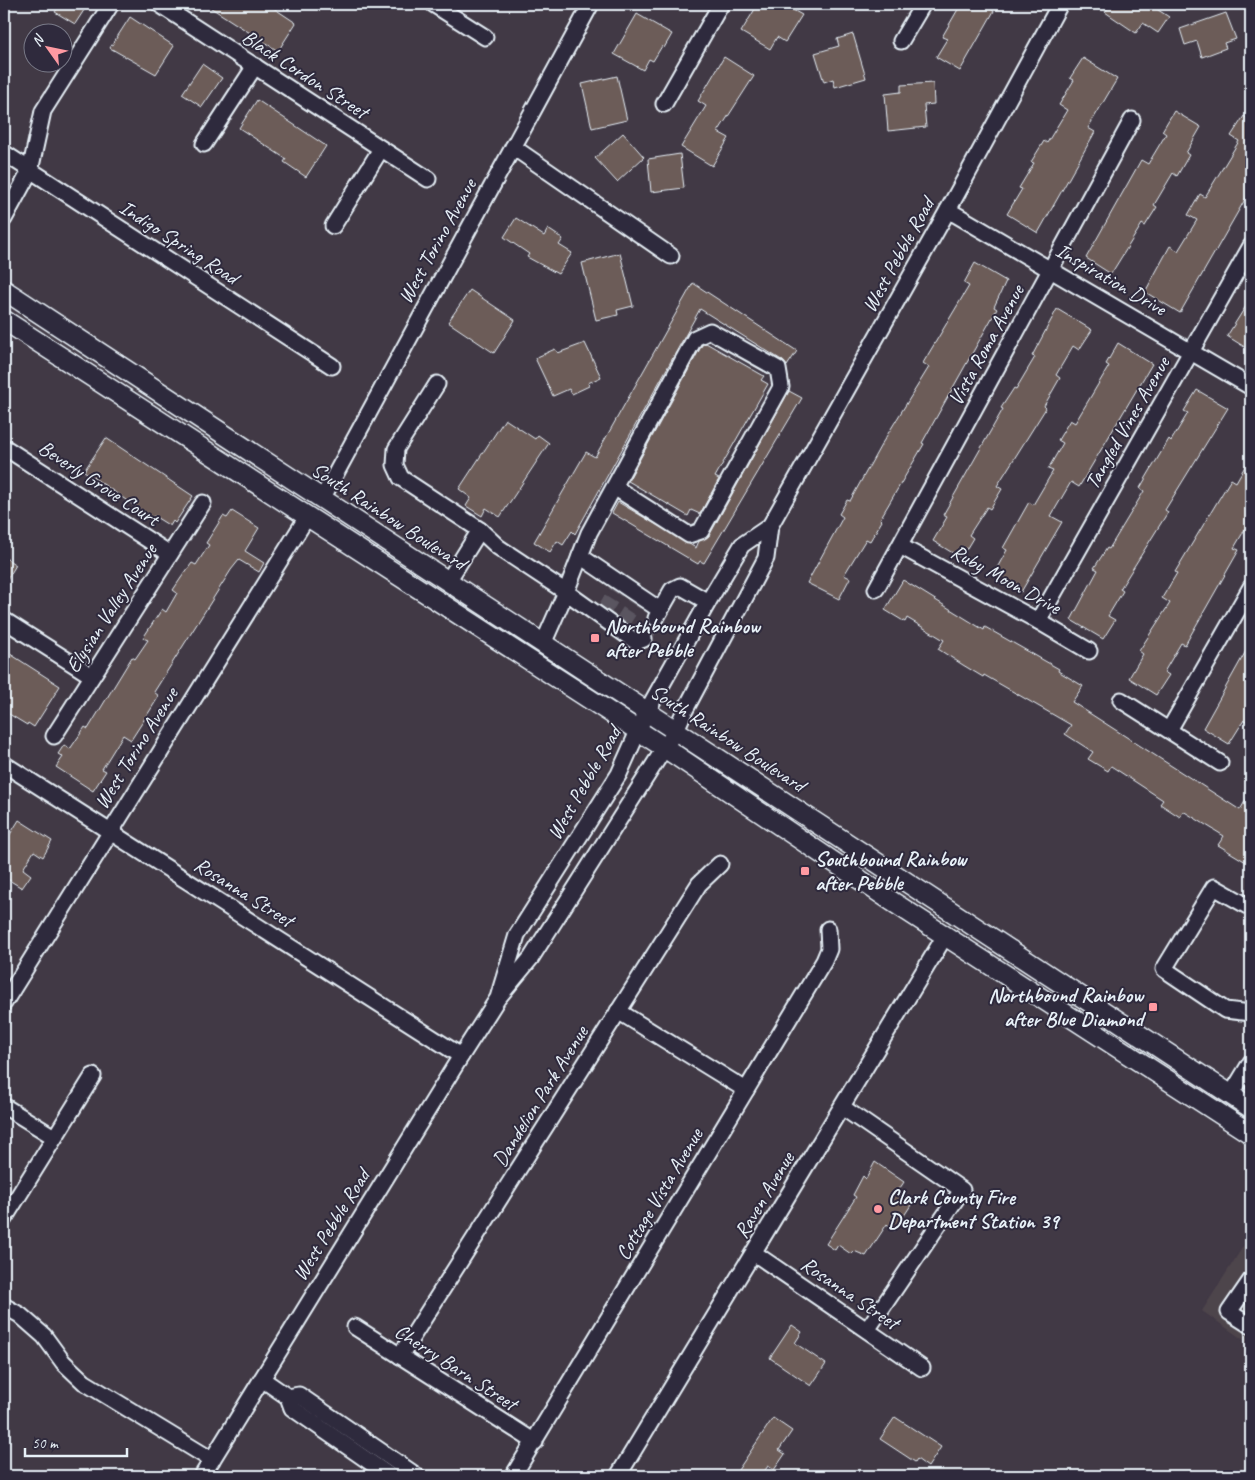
<svg xmlns="http://www.w3.org/2000/svg" width="1255" height="1480" viewBox="0 0 1255 1480" font-family="Caveat,sans-serif">
	<rect width="100%" height="100%" fill="#413945"/>
	<filter id="ink" filterUnits="userSpaceOnUse"><feTurbulence type="fractalNoise" baseFrequency=".02" numOctaves="2"/><feDisplacementMap in="SourceGraphic" scale="10" xChannelSelector="R" yChannelSelector="G"/><feConvolveMatrix kernelMatrix="1 2 1 2 8 2 1 2 1" color-interpolation-filters="sRGB"/></filter>
	<g filter="url(#ink)">
		<path fill="#4e444b" d="M1251 1234V1345L1202 1311Z"/>
		<g fill="#6c5c59" stroke="#e8f1f8">
			<path d="M60 4H88L75 24 55 12Z"/>
			<path d="M205 4H274L272 7 296 23 278 51Z"/>
			<path d="M758 4H782L802 15 785 42 777 37 770 49 741 32Z"/>
			<path d="M961 4H982L994 11 960 71 936 57 947 39 942 37Z"/>
			<path d="M1111 4H1149L1169 17 1158 33 1143 23 1136 33 1105 12Z"/>
			<path d="M1226 13 1236 39 1224 43 1226 48 1202 57 1197 41 1185 45 1180 29Z"/>
			<path d="M637 14 672 34 664 48 662 46 653 61 649 59 643 70 614 54Z"/>
			<path d="M130 17 174 46 156 74 110 48Z"/>
			<path d="M853 34 866 78 835 87 833 79 824 82 815 53 839 46 837 39Z"/>
			<path d="M724 57 754 76 718 132 729 138 712 166 681 147 706 106 698 101Z"/>
			<path d="M1083 58 1117 79 1088 128 1095 132 1038 233 1007 214 1022 189 1019 188 1034 163 1031 162 1044 141 1047 143 1067 110 1059 105 1074 80 1070 78Z"/>
			<path d="M202 64 222 78 202 107 182 94Z"/>
			<path d="M617 76 627 120 592 128 582 84Z"/>
			<path d="M933 83 934 104 924 105 926 127 888 131 885 94 901 92V85Z"/>
			<path d="M257 100 326 146 306 177 284 162 286 159 239 128Z"/>
			<path d="M1174 111 1201 127 1186 153 1189 155 1177 176 1173 173 1154 205 1157 207 1145 226 1142 224 1111 274 1086 258 1141 160 1148 164 1166 134 1162 131Z"/>
			<path d="M1244 116 1251 121V189L1180 313 1145 292 1170 246 1178 251 1197 220 1188 215 1200 194 1205 197 1239 141 1231 136Z"/>
			<path d="M623 133 644 157 617 182 595 158Z"/>
			<path d="M680 154 684 188 651 192 648 159Z"/>
			<path d="M516 218 544 236 548 229 563 239 559 245 572 253 558 274 527 257 529 254 504 237Z"/>
			<path d="M620 253 633 306 617 310 618 315 596 320 582 263Z"/>
			<path d="M975 263 1006 281 994 307 997 309 922 443 924 444 880 519 882 521 870 541 866 539 844 575 850 578 839 599 807 583 843 517 839 514 847 500 850 501 881 445 929 367 923 363 969 286 964 283Z"/>
			<path d="M693 283 797 351 787 366 783 361 700 309 575 534 572 531 563 545 557 541 550 552 534 542 586 452 595 457Z"/>
			<path d="M470 290 515 320 494 353 448 322Z"/>
			<path d="M1251 298V351L1227 336Z"/>
			<path d="M1057 309 1092 330 1079 350 1073 346 1056 375 1060 378 1044 406 1046 408 997 486 1002 489 990 509 987 507 969 535 973 538 961 558 933 541 947 517 943 515 1003 409 1001 408 1014 388 1016 389 1035 357 1032 356Z"/>
			<path d="M585 343 601 377 588 383 589 386 572 394 569 389 553 396 535 358 555 349 558 353Z"/>
			<path d="M706 343 764 376 761 380 768 384 715 477 719 479 700 514 691 510 688 516 628 481 702 345Z"/>
			<path d="M1118 343 1152 364 1079 487 1071 482 1051 516 1062 522 1021 592 993 575 1007 550 1003 548 1029 502 1033 505 1053 471 1048 469 1063 443 1058 440 1070 420 1075 423 1109 366 1106 364Z"/>
			<path d="M1197 390 1228 408 1165 510 1168 512 1120 589 1123 591 1108 616 1115 620 1103 639 1071 620 1098 570 1094 568 1107 548 1109 549 1144 491 1140 488 1169 439 1171 441 1188 413 1184 411Z"/>
			<path d="M789 391 802 398 704 563 700 561 698 564 612 513 618 502 696 548 699 541 709 536Z"/>
			<path d="M505 419 535 439 538 435 549 443 500 517 486 508 482 516 466 506 471 498 459 489Z"/>
			<path d="M106 438 193 496 175 523 173 521 170 526 154 516 152 518 84 471Z"/>
			<path d="M1251 456V519L1234 548 1239 550 1185 645 1181 643 1164 672 1169 675 1156 695 1129 678 1143 654 1139 651 1170 603 1162 598 1177 573 1175 572 1231 479 1236 482Z"/>
			<path d="M232 511 259 528 245 551 264 563 259 572 239 560 231 570 154 692 159 696 151 709 131 740 123 735 102 769 106 771 93 791 56 767 63 757 58 754 64 745 70 749 85 727 88 729 132 657 135 659 148 640 143 638 162 609 166 612 177 593 173 590 181 578 192 563 196 565 209 545 206 543 223 516 227 518Z"/>
			<path d="M4 557 16 565 4 585Z"/>
			<path d="M903 580 984 630 985 627 1059 669 1058 671 1083 686 1072 702 1240 810 1251 791V865L1218 845 1224 836 1183 811 1180 817 1160 804 1163 800 1111 766 1108 771 1088 759 1093 752 1065 734 1071 725 984 675 983 677 963 665 938 649 944 640 907 618 905 622 885 610Z"/>
			<path d="M1251 642V716L1248 722 1244 720 1229 744 1203 728Z"/>
			<path d="M4 650 60 686 34 727 28 723 27 725 4 711Z"/>
			<path d="M19 820 52 841 43 857 34 851 23 869 31 875 22 888 4 877V844Z"/>
			<path d="M875 1162 904 1182 898 1191 913 1202 894 1231 887 1224 866 1256 854 1251 851 1254 838 1245 835 1250 826 1244 856 1197 853 1195 863 1176 866 1179Z"/>
			<path d="M792 1325 802 1332 795 1343 826 1364 811 1386 770 1358Z"/>
			<path d="M895 1417 941 1447 928 1467 917 1459 915 1462 880 1439Z"/>
			<path d="M773 1418 792 1431 779 1450 785 1454 774 1470 768 1466 761 1476H734Z"/>
		</g>
		<g fill="none" stroke-linecap="round" stroke-linejoin="round">
			<g stroke="#5a5560" stroke-width="15" stroke-dasharray="15 8" stroke-linecap="butt">
				<path d="M603 612 616 591"/>
				<path d="M621 624 634 604"/>
				<path d="M644 639 656 618"/>
			</g>
			<defs>
				<g id="minor">
					<path d="M159 4 428 179"/>
					<path d="M433 4 485 37"/>
					<path d="M901 41 923 4"/>
					<path d="M664 104 721 4"/>
					<path d="M204 144 255 66"/>
					<path d="M513 147 671 256"/>
					<path d="M4 153 332 366"/>
					<path d="M948 210 1251 387"/>
					<path d="M4 219 30 171 43 111 111 4"/>
					<path d="M333 226 381 149"/>
					<path d="M437 384 396 449 395 465 401 478 480 530 448 581"/>
					<path d="M4 447 170 554"/>
					<path d="M614 487 689 535 701 531 781 387 778 369 710 331 695 338 589 533 566 592 636 642 644 639"/>
					<path d="M322 499 591 4"/>
					<path d="M770 526 948 210 1060 4"/>
					<path d="M480 530 498 547 566 592 543 644"/>
					<path d="M900 546 1038 621 1089 651"/>
					<path d="M580 556 660 610"/>
					<path d="M876 589 1132 120"/>
					<path d="M656 618 672 590 680 586 708 602"/>
					<path d="M4 620 92 676"/>
					<path d="M1038 621 1251 246"/>
					<path d="M1121 700 1220 763"/>
					<path d="M1169 730 1251 587"/>
					<path d="M54 736 203 503"/>
					<path d="M4 764 461 1056"/>
					<path d="M1251 908 1214 887 1164 969 1225 1010 1251 1013"/>
					<path d="M4 1003 307 517"/>
					<path d="M618 1011 746 1090"/>
					<path d="M1231 1095 1251 1062"/>
					<path d="M4 1106 54 1137"/>
					<path d="M842 1107 962 1190 867 1330"/>
					<path d="M4 1219 93 1076"/>
					<path d="M754 1253 922 1368"/>
					<path d="M1251 1280 1229 1312 1251 1326"/>
					<path d="M4 1306 20 1315 44 1336 63 1362 84 1382 212 1460"/>
					<path d="M355 1327 535 1442"/>
					<path d="M400 1356 699 884 720 864"/>
					<path d="M262 1379 288 1397 292 1408 390 1476"/>
					<path d="M288 1397 299 1395 417 1476"/>
					<path d="M202 1476 461 1056 498 998 531 958 676 730 684 712 766 558 770 526 742 545 708 602 647 711 619 774 517 935 498 998"/>
					<path d="M513 1476 824 961 829 949 828 929"/>
					<path d="M618 1476 945 936"/>
				</g>
				<g id="major">
					<path d="M4 290 1251 1108"/>
					<path d="M4 320 665 748 893 902 1251 1134"/>
				</g>
			</defs>
			<use href="#minor" stroke="#e8f1f8" stroke-width="19"/>
			<use href="#major" stroke="#e8f1f8" stroke-width="22"/>
			<use href="#minor" stroke="#2f2a3d" stroke-width="15"/>
			<use href="#major" stroke="#2f2a3d" stroke-width="19"/>
		</g>
	</g>
	<g fill="#ff9aa2" stroke="#2f2a3d" stroke-width="2">
		<rect x="590" y="633" width="10" height="10" rx="2.5"/>
		<rect x="800" y="866" width="10" height="10" rx="2.5"/>
		<rect x="1148" y="1002" width="10" height="10" rx="2.5"/>
		<circle cx="878" cy="1209" r="5"/>
	</g>
	<g text-anchor="middle" stroke-width="4" stroke-linejoin="round" paint-order="stroke">
		<g font-size="21" fill="#e8f1f8" stroke="#2f2a3d">
			<text transform="translate(305 74) rotate(33)" y="7">Black Cordon Street</text>
			<text transform="translate(437 241) rotate(-61)" y="7">West Torino Avenue</text>
			<text transform="translate(179 242) rotate(33)" y="7">Indigo Spring Road</text>
			<text transform="translate(898 255) rotate(-61)" y="7">West Pebble Road</text>
			<text transform="translate(1111 279) rotate(30)" y="7">Inspiration Drive</text>
			<text transform="translate(986 345) rotate(-61)" y="7">Vista Roma Avenue</text>
			<text transform="translate(1127 423) rotate(-60)" y="7">Tangled Vines Avenue</text>
			<text transform="translate(99 483) rotate(33)" y="7">Beverly Grove Court</text>
			<text transform="translate(389 516) rotate(33)" y="7">South Rainbow Boulevard</text>
			<text transform="translate(1006 579) rotate(29)" y="7">Ruby Moon Drive</text>
			<text transform="translate(111 608) rotate(-57)" y="7">Elysian Valley Avenue</text>
			<text transform="translate(728 738) rotate(33)" y="7">South Rainbow Boulevard</text>
			<text transform="translate(136 748) rotate(-58)" y="7">West Torino Avenue</text>
			<text transform="translate(584 783) rotate(-60)" y="7">West Pebble Road</text>
			<text transform="translate(244 892) rotate(32)" y="7">Rosanna Street</text>
			<text transform="translate(540 1096) rotate(-58)" y="7">Dandelion Park Avenue</text>
			<text transform="translate(659 1194) rotate(-59)" y="7">Cottage Vista Avenue</text>
			<text transform="translate(764 1195) rotate(-59)" y="7">Raven Avenue</text>
			<text transform="translate(331 1225) rotate(-58)" y="7">West Pebble Road</text>
			<text transform="translate(850 1293) rotate(34)" y="7">Rosanna Street</text>
			<text transform="translate(456 1367) rotate(33)" y="7">Cherry Barn Street</text>
		</g>
		<g font-size="21" font-weight="bold" fill="#e8f1f8" stroke="#2f2a3d" text-anchor="start">
			<text x="605" y="633">Northbound Rainbow<tspan x="605" dy="24">after Pebble</tspan></text>
			<text x="815" y="866">Southbound Rainbow<tspan x="815" dy="24">after Pebble</tspan></text>
			<text x="1143" y="1002" text-anchor="end">Northbound Rainbow<tspan x="1143" dy="24">after Blue Diamond</tspan></text>
			<text x="888" y="1204">Clark County Fire<tspan x="888" dy="24">Department Station 39</tspan></text>
		</g>
	</g>
	<rect width="1255" height="1480" fill="none" stroke="#2f2a3d" stroke-width="20"/>
	<rect x="10" y="10" width="1235" height="1460" fill="none" stroke="#e8f1f8" stroke-width="2" filter="url(#ink)"/>
	<g transform="translate(48 48) rotate(303)"><circle r="24" fill="#2f2a3d" stroke="#797a88"/>
	<path d="M0-4L9 19L0 12L-9 19Z" fill="#ff9aa2"/>
	<text y="-8" font-size="14" font-weight="bold" text-anchor="middle" fill="#e8f1f8">N</text>
	</g>
	<path d="M25 1448v8h102v-8" fill="none" stroke="#e8f1f8" stroke-width="2.5"/>
	<text x="32" y="1448" font-size="15" fill="#e8f1f8" stroke="#2f2a3d" stroke-width="4" paint-order="stroke">50 m</text>
</svg>
